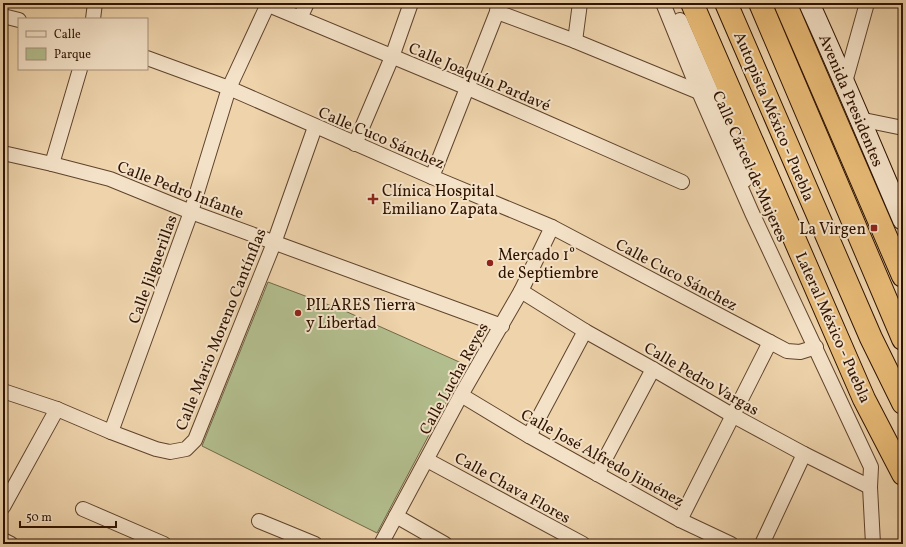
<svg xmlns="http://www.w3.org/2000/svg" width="906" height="547" viewBox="0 0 906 547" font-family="Vollkorn,serif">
	<rect width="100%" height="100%" fill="#eed3ab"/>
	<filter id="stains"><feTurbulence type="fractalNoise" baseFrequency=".005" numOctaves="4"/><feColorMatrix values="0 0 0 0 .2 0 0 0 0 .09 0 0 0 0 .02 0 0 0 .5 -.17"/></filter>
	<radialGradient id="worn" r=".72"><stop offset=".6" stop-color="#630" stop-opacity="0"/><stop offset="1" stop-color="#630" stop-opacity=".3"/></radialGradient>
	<path fill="#b3be8e" stroke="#716848" d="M268 282 345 311 466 365 377 533 202 446Z"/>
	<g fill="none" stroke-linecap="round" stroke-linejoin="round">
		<defs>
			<g id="street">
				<path d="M264 3 468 88 682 182"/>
				<path d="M663 3 699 92 752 213 871 467 870 487 873 544"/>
				<path d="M497 12 575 41 699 92"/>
				<path d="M3 16 19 20"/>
				<path d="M300 18 307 3"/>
				<path d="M93 19 95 3"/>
				<path d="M680 20 739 155 745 180"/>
				<path d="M575 41 580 3"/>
				<path d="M147 58 229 88 432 177 552 227 787 351 800 352 816 347"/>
				<path d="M845 82 867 3"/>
				<path d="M859 119 903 128"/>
				<path d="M355 144 392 57 411 3"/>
				<path d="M3 153 52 164 110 179 191 212 502 326"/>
				<path d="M52 164 80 69"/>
				<path d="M432 177 497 12 498 3"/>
				<path d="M521 291 585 331 653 369 732 415 804 454 870 487"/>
				<path d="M3 391 57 409 111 432 156 449 170 452 186 449 195 440 274 243 315 127"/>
				<path d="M461 395 529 436 680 520 731 544"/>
				<path d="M111 432 191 212 229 88 268 4"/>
				<path d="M529 436 585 331"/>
				<path d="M427 460 583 544"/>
				<path d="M597 474 653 369"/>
				<path d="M3 507 57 409"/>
				<path d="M83 509 164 544"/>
				<path d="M396 516 445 544"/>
				<path d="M680 520 770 342"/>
				<path d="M259 521 315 544"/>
				<path d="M3 540 11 544"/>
				<path d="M381 544 461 395 521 291 552 227"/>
				<path d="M762 544 804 454"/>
			</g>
			<path id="secondary" d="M809 3C842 75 872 148 903 220"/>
			<g id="highway">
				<path d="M692 3 864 399 903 474"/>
				<path d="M726 3 871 338 903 403"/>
				<path d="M760 3 903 339"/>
				<path d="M785 3 903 276"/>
			</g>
		</defs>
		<use href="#street" stroke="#5f432c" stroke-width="16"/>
		<use href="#secondary" stroke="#2f1301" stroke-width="22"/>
		<use href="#highway" stroke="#2f1301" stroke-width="24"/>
		<use href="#street" stroke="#f4e2c8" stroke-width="14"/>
		<use href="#secondary" stroke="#f4e2c8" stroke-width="20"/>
		<use href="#highway" stroke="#e7ba76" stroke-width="22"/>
	</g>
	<g fill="#8f2418" stroke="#f4e2c8" stroke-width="1.5">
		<path d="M371 193h4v4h4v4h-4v4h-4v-4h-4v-4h4z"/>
		<rect x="870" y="224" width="8" height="8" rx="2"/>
		<circle cx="490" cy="263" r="4"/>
		<circle cx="298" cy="313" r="4"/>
	</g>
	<g text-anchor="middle" stroke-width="4" stroke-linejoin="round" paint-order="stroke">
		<g font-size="16" fill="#2f1301" stroke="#f4e2c8">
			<text transform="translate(480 76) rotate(23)" y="6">Calle Joaquín Pardavé</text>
			<text transform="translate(852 100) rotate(67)" y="6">Avenida Presidentes</text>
			<text transform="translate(775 116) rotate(67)" y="6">Autopista México - Puebla</text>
			<text transform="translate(382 137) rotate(23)" y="6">Calle Cuco Sánchez</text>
			<text transform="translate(751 166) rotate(66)" y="6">Calle Cárcel de Mujeres</text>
			<text transform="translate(181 189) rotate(21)" y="6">Calle Pedro Infante</text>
			<text transform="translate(152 269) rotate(-70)" y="6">Calle Jilguerillas</text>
			<text transform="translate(677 274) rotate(28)" y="6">Calle Cuco Sánchez</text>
			<text transform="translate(834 327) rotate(66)" y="6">Lateral México - Puebla</text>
			<text transform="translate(220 329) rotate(-68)" y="6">Calle Mario Moreno Cantínflas</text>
			<text transform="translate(453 378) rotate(-61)" y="6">Calle Lucha Reyes</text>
			<text transform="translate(702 378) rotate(30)" y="6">Calle Pedro Vargas</text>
			<text transform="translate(603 457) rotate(29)" y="6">Calle José Alfredo Jiménez</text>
			<text transform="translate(513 487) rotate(29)" y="6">Calle Chava Flores</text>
		</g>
		<g font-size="16" fill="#2f1301" stroke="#f4e2c8" text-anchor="start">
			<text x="382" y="196">Clínica Hospital<tspan x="382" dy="18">Emiliano Zapata</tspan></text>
			<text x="866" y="234" text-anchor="end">La Virgen</text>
			<text x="498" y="260">Mercado 1°<tspan x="498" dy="18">de Septiembre</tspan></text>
			<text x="306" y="310">PILARES Tierra<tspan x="306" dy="18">y Libertad</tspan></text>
		</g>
	</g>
	<rect width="906" height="547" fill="none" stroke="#eed3ab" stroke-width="16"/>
	<rect x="4" y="4" width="898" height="539" fill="none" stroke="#2f1301" stroke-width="2"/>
	<rect x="8" y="8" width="890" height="531" fill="none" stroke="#2f1301"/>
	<rect x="18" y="18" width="130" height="52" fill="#f4e2c8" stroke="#a58f78"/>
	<rect x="26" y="31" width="20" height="6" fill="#f4e2c8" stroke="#a58f78"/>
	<text x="54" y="38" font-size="12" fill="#2f1301">Calle</text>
	<rect x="26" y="48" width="20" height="12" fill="#b3be8e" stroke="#a58f78"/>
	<text x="54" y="58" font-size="12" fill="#2f1301">Parque</text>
	<path d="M20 521v6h96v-6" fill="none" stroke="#2f1301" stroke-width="2"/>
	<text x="26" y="521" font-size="12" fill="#2f1301" stroke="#f4e2c8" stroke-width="3" paint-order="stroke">50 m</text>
	<rect width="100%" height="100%" filter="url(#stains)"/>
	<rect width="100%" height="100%" fill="url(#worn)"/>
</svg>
